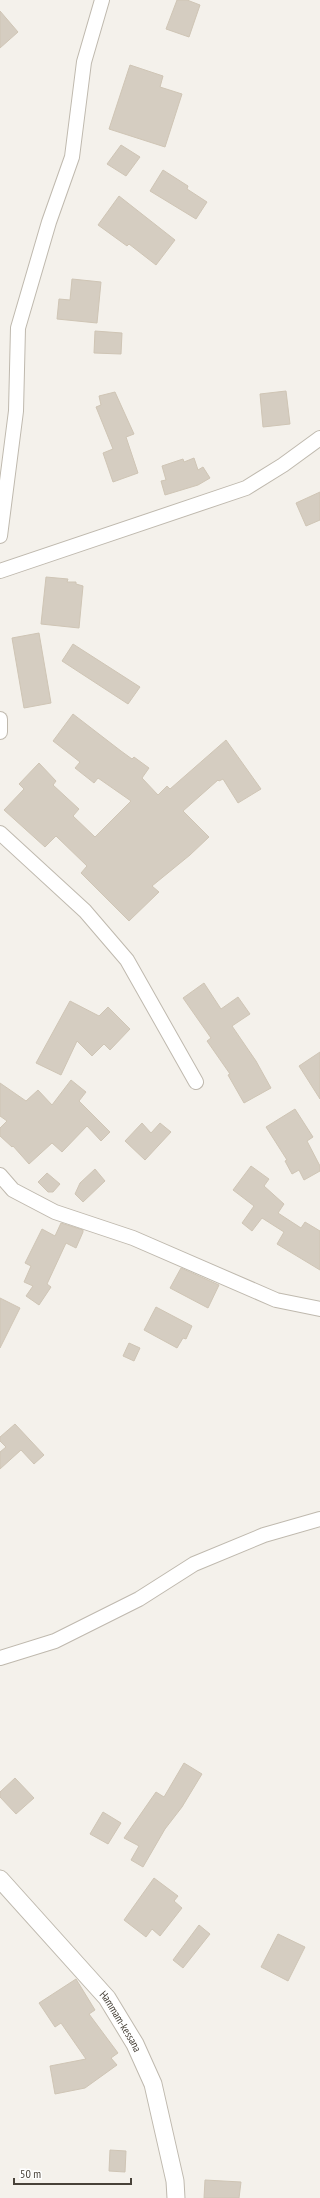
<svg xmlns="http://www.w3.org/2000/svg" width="320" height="2198" viewBox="0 0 320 2198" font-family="'PT Sans Narrow',sans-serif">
	<rect width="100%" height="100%" fill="#f4f1eb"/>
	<g fill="#d5cdc1" stroke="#cfc5b5">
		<path d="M177 0H187L200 5 189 37 166 29Z"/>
		<path d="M0 11 18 32 0 48Z"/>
		<path d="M130 65 163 76 160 87 182 94 165 147 109 129Z"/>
		<path d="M121 145 140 157 126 176 107 164Z"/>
		<path d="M163 170 188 186 187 189 207 202 196 219 150 191Z"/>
		<path d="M119 196 175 240 156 265 129 244 127 246 98 225Z"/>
		<path d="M72 279 101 282 97 323 57 319 59 299 70 300Z"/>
		<path d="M95 331 122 333 121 354 94 353Z"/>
		<path d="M286 391 290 424 263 427 260 394Z"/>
		<path d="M115 392 134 434 126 437 138 473 113 482 103 453 113 449 96 407 101 405 99 396Z"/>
		<path d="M194 458 198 470 203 467 210 478 198 485 165 495 161 481 166 480 162 466 183 459 184 462Z"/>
		<path d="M320 492V520L306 526 296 503Z"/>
		<path d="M46 577 68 579 67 582H76V584L83 586 79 628 41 624Z"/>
		<path d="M39 633 51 703 24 708 12 638Z"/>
		<path d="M73 644 140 687 128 704 62 661Z"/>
		<path d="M73 714 121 751 132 759 134 757 149 768 142 778 158 795 167 786 170 789 226 740 261 789 238 803 223 779 219 781 218 780 183 811 209 837 190 855 152 886 159 892 129 921 81 873 87 866 56 836 45 847 4 810 24 789 19 784 39 763 56 781 53 785 79 809 73 816 95 837 131 801 98 778 94 783 75 768 80 762 53 741Z"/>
		<path d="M204 983 221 1009 238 997 250 1014 232 1026 256 1061 271 1088 244 1103 228 1075 230 1074 207 1041 211 1038 183 998Z"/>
		<path d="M70 1001 99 1016 108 1007 130 1029 110 1050 104 1044 92 1056 77 1041 61 1075 36 1063Z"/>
		<path d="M320 1052V1099L299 1066Z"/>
		<path d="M71 1080 86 1092 79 1101 110 1132 101 1141 87 1126 62 1152 52 1143 29 1164 13 1146 12 1147 0 1136V1128L7 1121 0 1116V1083L26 1101 38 1090 52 1105Z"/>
		<path d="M295 1109 313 1137 307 1141 320 1166V1171L304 1180 299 1170 292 1174 285 1161 287 1160 266 1127Z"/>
		<path d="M142 1123 151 1133 160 1123 171 1132 145 1160 125 1141Z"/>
		<path d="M251 1166 269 1179 264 1186 284 1204 278 1213 301 1228 305 1222 320 1231V1270L277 1244 284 1232 262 1218 252 1231 242 1223 254 1206 233 1190Z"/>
		<path d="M95 1169 105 1181 83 1202 75 1194 80 1183Z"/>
		<path d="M47 1173 60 1184 53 1192H48L38 1182Z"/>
		<path d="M61 1223 83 1230V1232L76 1248 66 1243 47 1284 51 1287 39 1305 26 1296 33 1286 24 1282 31 1266 25 1263 42 1229 55 1236Z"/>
		<path d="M181 1268 219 1285 208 1308 170 1288Z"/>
		<path d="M0 1298 20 1308 0 1348Z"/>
		<path d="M156 1307 192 1326 186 1339 183 1338 177 1348 144 1330Z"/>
		<path d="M129 1343 140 1348 134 1361 123 1356Z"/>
		<path d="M15 1424 44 1455 34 1464 21 1450 0 1469V1452L6 1447 0 1441V1437Z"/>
		<path d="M184 1763 202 1774 182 1807 165 1829 143 1867 131 1860 139 1846 124 1838 156 1792 164 1797Z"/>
		<path d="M15 1778 34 1798 16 1814 0 1797V1792Z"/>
		<path d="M103 1812 121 1823 108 1844 90 1834Z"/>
		<path d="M154 1878 178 1896 174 1901 182 1908 160 1936 152 1929 146 1937 124 1920Z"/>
		<path d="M199 1925 210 1934 183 1968 173 1960Z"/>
		<path d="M278 1934 305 1947 288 1981 261 1967Z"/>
		<path d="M76 1979 95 2010 89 2014 118 2053 111 2058 117 2065 85 2088 55 2094 50 2066 86 2059 61 2023 55 2027 39 2003Z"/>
		<path d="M110 2150 126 2151 125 2172 109 2171Z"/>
		<path d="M205 2180 241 2182 239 2198H204Z"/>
	</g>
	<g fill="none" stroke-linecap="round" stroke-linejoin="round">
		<defs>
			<g id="minor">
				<path d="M0 536 16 411 18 328 49 222 72 157 84 62 102 0"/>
				<path d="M0 571 246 488 283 465 320 438"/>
				<path d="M0 719V732"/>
				<path d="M0 833 85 911 127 960 196 1082"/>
				<path d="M0 1175 13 1190 55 1212 133 1238 276 1300 320 1309"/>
				<path d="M0 1658 55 1641 139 1599 194 1564 264 1535 320 1519"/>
			</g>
			<g id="tertiary">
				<path id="s1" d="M0 1879 107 1998 135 2044 153 2084 175 2181 176 2198"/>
			</g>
		</defs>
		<use href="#minor" stroke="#bfb9ae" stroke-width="16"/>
		<use href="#tertiary" stroke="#bfb9ae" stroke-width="19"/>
		<use href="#minor" stroke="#fff" stroke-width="14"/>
		<use href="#tertiary" stroke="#fff" stroke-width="17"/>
	</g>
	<g text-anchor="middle" stroke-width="3" stroke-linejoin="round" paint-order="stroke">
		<g font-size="11" fill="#484239" stroke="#fff">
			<text dy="4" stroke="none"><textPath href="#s1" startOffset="187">Hammam-kessana</textPath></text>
		</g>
	</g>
	<path d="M14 2178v6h117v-6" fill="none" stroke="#484239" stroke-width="2"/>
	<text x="20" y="2178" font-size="12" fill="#484239" stroke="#ffffff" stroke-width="3" paint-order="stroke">50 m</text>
</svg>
